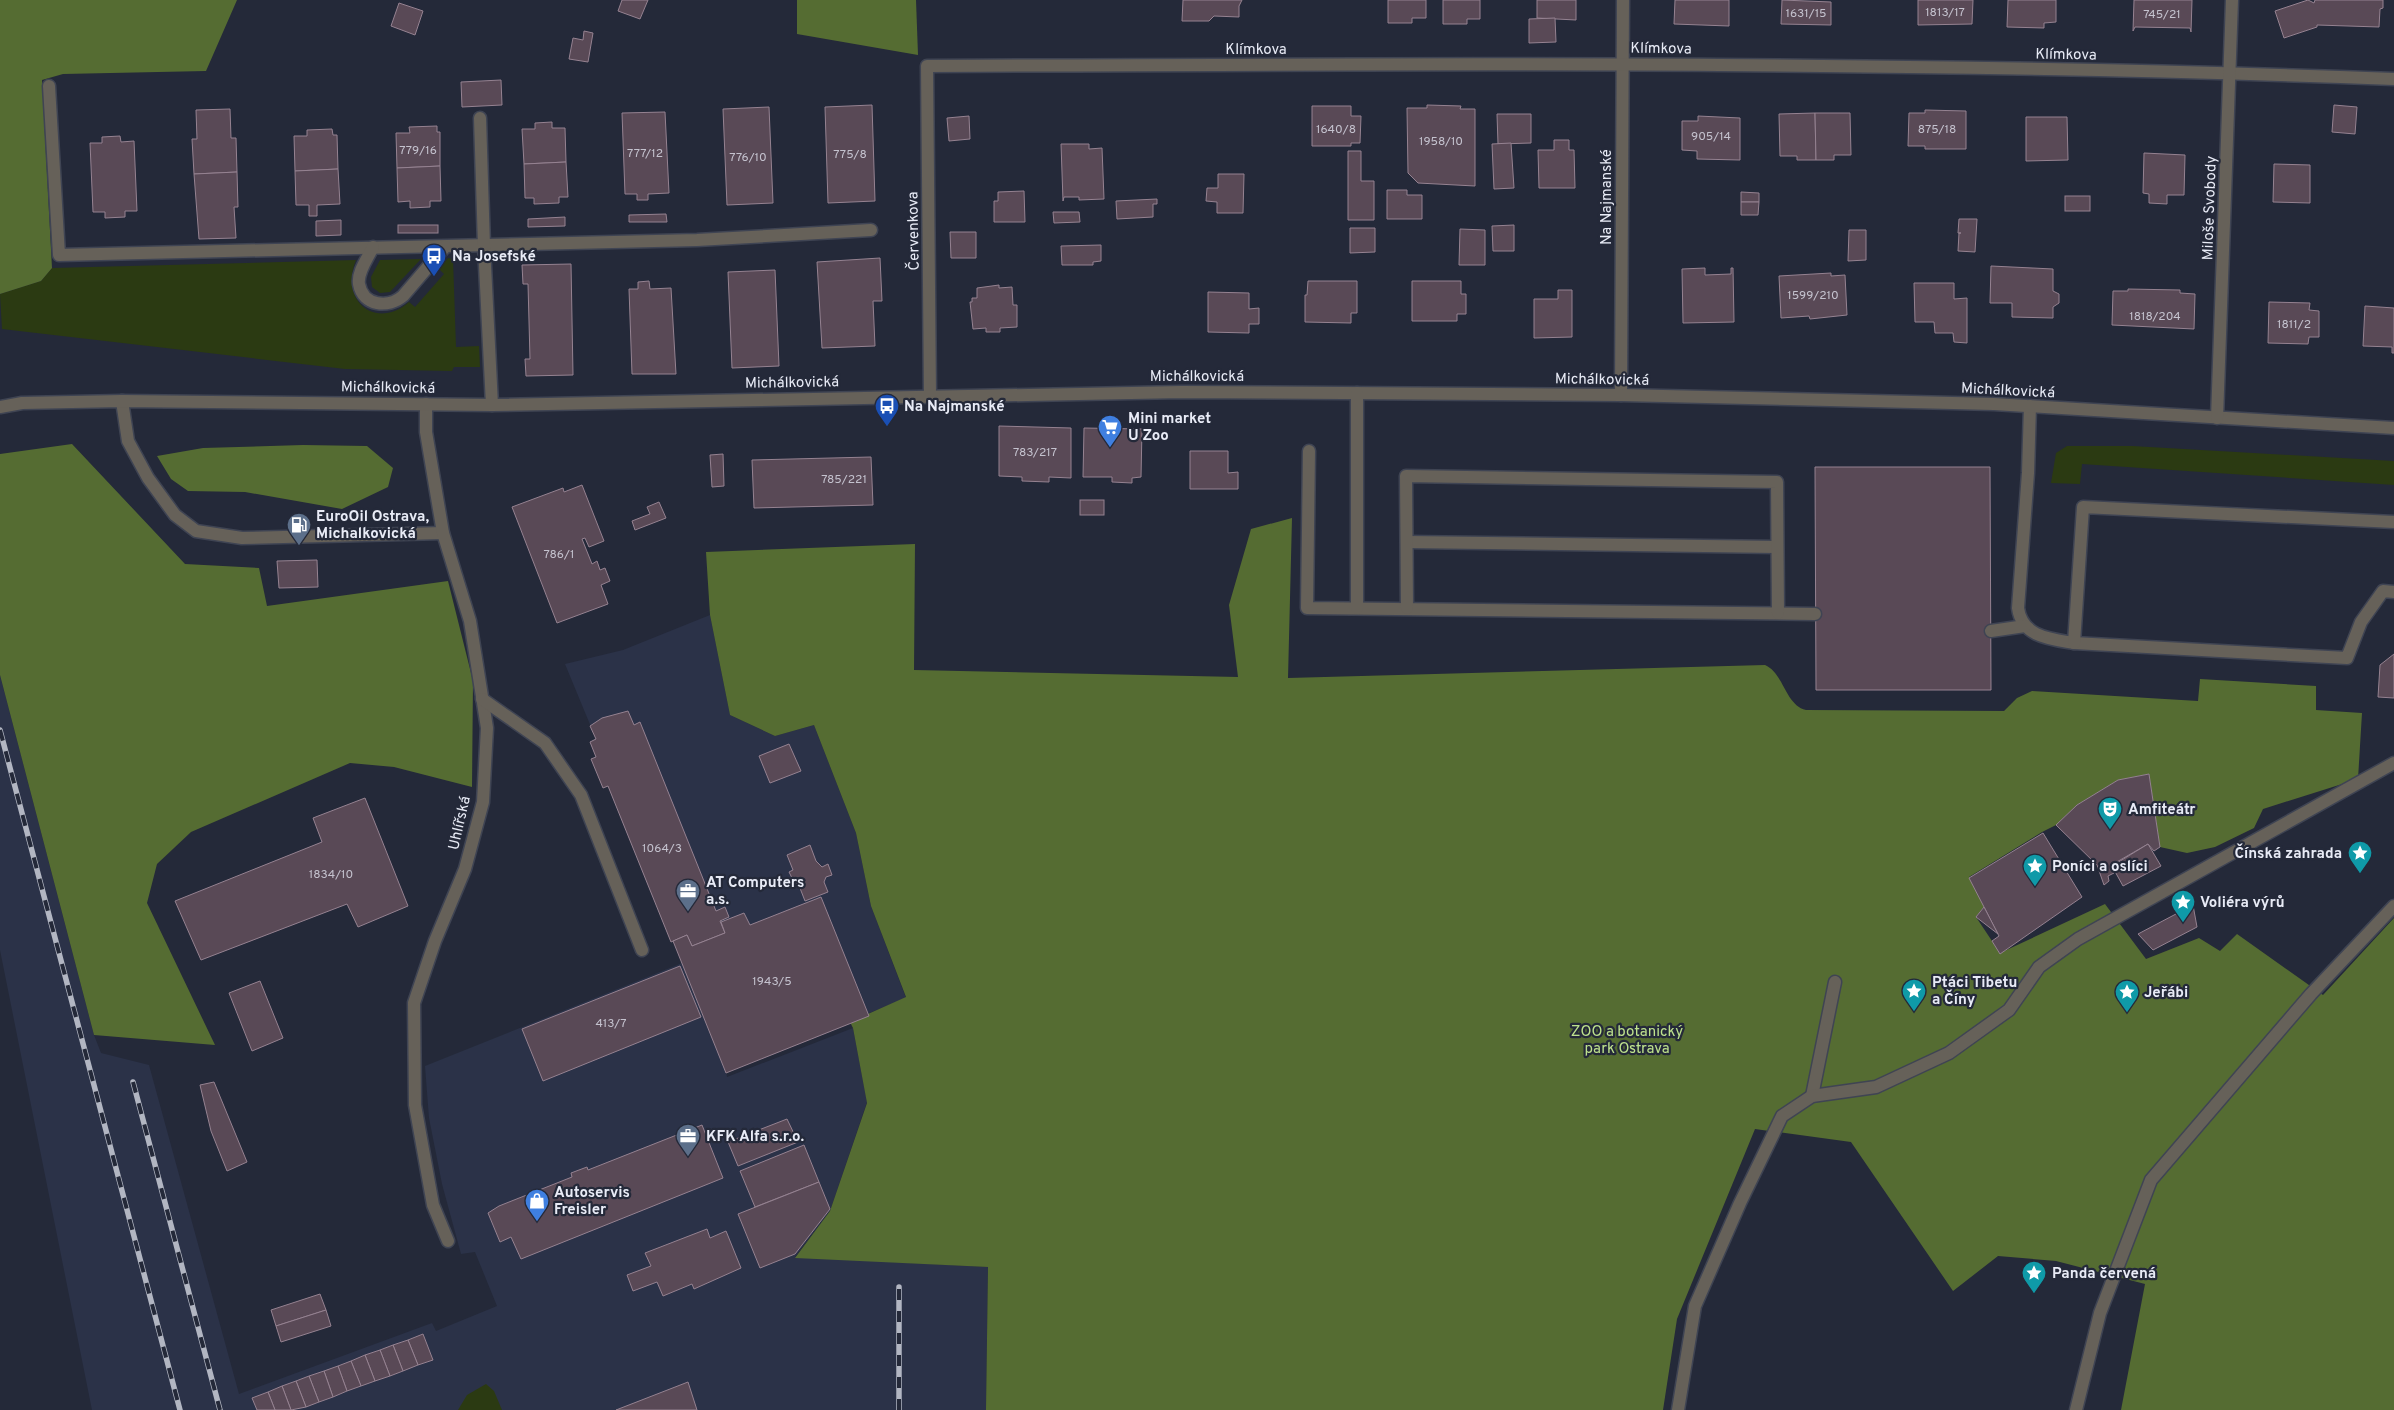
<svg xmlns="http://www.w3.org/2000/svg" width="2394" height="1410" viewBox="0 0 2394 1410" font-family="Overpass,sans-serif">
	<rect width="100%" height="100%" fill="#242939"/>
	<path fill="#2b3248" d="M710 615 730 715 775 736 814 725 856 833 871 906 906 998 726 1072 727 1077 853 1028 867 1102 830 1211 795 1257 988 1267 986 1410H92L0 950V675L94 1035 101 1053 149 1065 239 1394 432 1323 436 1331 497 1306 475 1252 461 1254 442 1184 429 1118 425 1066 682 963 673 941 671 942 590 742 596 739 565 664 623 650Z"/>
	<g fill="#2b3a12">
		<path d="M448 258 453 259 456 347 479 346 480 367H454L452 371 345 369 2 329 0 294 41 281 52 268 356 260C339 301 376 331 409 302L415 307 444 274 439 269Z"/>
		<path d="M421 259 390 292 380 293 372 287 371 277 380 260Z"/>
		<path d="M2067 446H2132L2394 461V485L2082 464 2080 484 2051 483 2056 453Z"/>
		<path d="M486 1384 494 1391 502 1410H458L467 1395Z"/>
	</g>
	<g fill="#556c32">
		<path d="M0 0H237L206 71 63 74 42 80 52 268 41 281 0 294Z"/>
		<path d="M797 0H916L918 55 797 34Z"/>
		<path d="M72 444 185 564 259 568 267 606 448 581 473 681 472 787 394 767 350 763 191 832 157 864 147 903 215 1045 94 1035 0 675V454Z"/>
		<path d="M303 445 367 446 393 468 388 487 342 509 245 492 188 491 171 479 157 456 203 448Z"/>
		<path d="M1292 518 1288 678 1765 665C1784 673 1785 705 1806 710L2004 711 2017 698 2032 691 2198 701 2200 679 2316 686V710L2362 713 2358 779 2263 809 2254 828 2215 847 2187 853 2160 847 2149 774 2118 780 2077 805 2056 825 2042 832 1969 877 1985 905 1976 917 2000 953 2105 904 2146 959 2199 938 2220 951 2237 934 2323 995 2394 918V1410H2121L2145 1284 2056 1261 1998 1256 1953 1291 1851 1142 1755 1129 1677 1319 1663 1410H986L988 1267 795 1258 830 1211 867 1103 853 1028 850 1022 906 997 871 906 856 833 814 725 775 736 730 715 710 615 706 552 915 544 914 670 1238 677 1229 605 1251 529Z"/>
	</g>
	<g fill="#594956" stroke="#958291">
		<path d="M622 0H648L640 19 618 11Z"/>
		<path d="M1183 0H1242L1239 6V17L1214 16 1209 21H1182Z"/>
		<path d="M1388 0H1426V18H1412V23H1388Z"/>
		<path d="M1443 0H1480V19H1467V24H1443Z"/>
		<path d="M1537 0H1576V20L1537 18Z"/>
		<path d="M1675 0H1729V26L1674 24Z"/>
		<path d="M1782 0 1831 2V25L1781 24Z"/>
		<path d="M1918 0H1973L1972 24 1918 25Z"/>
		<path d="M2008 0H2056V22L2044 23V28L2007 27Z"/>
		<path d="M2134 0H2192L2191 32 2190 28 2135 27 2133 31Z"/>
		<path d="M2308 0 2314 3 2315 0H2383V8L2380 9 2379 27 2317 25V27L2284 38 2275 11Z"/>
		<path d="M399 3 423 11 415 35 391 26Z"/>
		<path d="M1555 18 1556 42 1529 43V19Z"/>
		<path d="M584 31 593 33 588 62 569 59 573 38 583 40Z"/>
		<path d="M501 80 502 105 462 107 461 82Z"/>
		<path d="M872 105 875 201 828 203 825 107Z"/>
		<path d="M1427 105 1461 106 1460 109H1475V186L1418 183 1408 173 1407 108H1427Z"/>
		<path d="M2334 105 2357 107 2355 134 2332 132Z"/>
		<path d="M1312 106H1351V116H1361L1360 143H1351V146H1312Z"/>
		<path d="M769 107 773 203 727 205 723 109Z"/>
		<path d="M230 109 231 138H236L237 172 194 174 192 139H197L196 110Z"/>
		<path d="M1925 110 1966 111V149H1925V146H1908L1909 113H1925Z"/>
		<path d="M665 112 669 193 648 194V200H637V194H625L622 113Z"/>
		<path d="M1815 113 1816 160H1797V156H1780L1779 114Z"/>
		<path d="M1815 113H1850L1851 155H1834V160H1816Z"/>
		<path d="M1497 114H1531V143L1498 144Z"/>
		<path d="M969 116 970 139 949 141 947 118Z"/>
		<path d="M1698 116 1740 118V160L1697 159V151L1682 150V121H1698Z"/>
		<path d="M2026 117H2067L2068 160 2026 161Z"/>
		<path d="M552 122V128H565L566 162 524 164 522 129H535V123Z"/>
		<path d="M437 126V132H440V166L397 168 396 133H410L409 127Z"/>
		<path d="M332 129 333 135H337L338 169 295 171 294 136H307V130Z"/>
		<path d="M120 136 121 142 134 141 137 211H125V217L105 218V212H93L90 143H102V137Z"/>
		<path d="M1554 140H1569V150H1574L1575 188H1539L1538 150H1554Z"/>
		<path d="M1511 143 1514 188 1494 189 1492 144Z"/>
		<path d="M1061 144H1089V149L1102 148 1104 199 1079 200V197H1064L1063 201Z"/>
		<path d="M1348 151H1361V181H1374V220H1348Z"/>
		<path d="M2144 153 2185 155 2184 195H2167V204L2149 203V194L2143 193Z"/>
		<path d="M566 162 568 197H559V203L534 204V198H525L524 164Z"/>
		<path d="M2274 164 2310 165V203L2273 202Z"/>
		<path d="M440 166 441 201H430V207L410 208V201L398 202 397 168Z"/>
		<path d="M338 169 340 204 317 205V216H309V205H296L295 171Z"/>
		<path d="M237 172 238 207H234L236 238 199 239 194 174Z"/>
		<path d="M1218 174H1244L1243 213H1217V202L1206 201 1207 188H1218Z"/>
		<path d="M1387 190H1407V195H1422V219H1387Z"/>
		<path d="M1024 191 1025 222H994V201H998V192Z"/>
		<path d="M1741 192 1759 193V202H1741Z"/>
		<rect x="2065" y="196" width="25" height="15"/>
		<path d="M1157 199V204H1153V217L1117 219 1116 201Z"/>
		<path d="M1741 202H1759L1758 215H1741Z"/>
		<path d="M1053 212H1079L1080 222 1054 223Z"/>
		<path d="M666 214 667 222H629V215Z"/>
		<path d="M565 217V226L528 227V219Z"/>
		<path d="M1959 219H1977L1975 252 1958 251 1959 233H1961H1958Z"/>
		<path d="M341 220V235L316 236V221Z"/>
		<rect x="398" y="225" width="40" height="8"/>
		<path d="M1514 225V251H1493L1492 226Z"/>
		<path d="M1350 228H1375V252L1350 253Z"/>
		<path d="M1460 229 1485 230V265H1459Z"/>
		<path d="M1849 230H1866V260L1848 261Z"/>
		<path d="M950 232H976V258H951Z"/>
		<path d="M1101 245V261L1093 262V265H1062L1061 246Z"/>
		<path d="M880 258 882 301H873L875 346 822 348 817 262Z"/>
		<path d="M571 264 573 375 526 376 525 359H530L528 284H523L522 265Z"/>
		<path d="M1991 266 2053 269V291L2059 294V303L2053 307V318L2012 317V303H1990Z"/>
		<path d="M1705 268V275L1731 274V268H1733L1734 322 1683 323 1682 269Z"/>
		<path d="M775 270 779 366 732 368 728 272Z"/>
		<path d="M1831 273V276L1845 275 1847 315 1810 319 1809 316 1781 318 1779 276Z"/>
		<path d="M649 281 650 289 671 288 676 374H632L629 289H638V282Z"/>
		<path d="M1308 281H1357V313H1351V323L1305 322V295H1307Z"/>
		<path d="M1412 281H1461V294H1466V314H1457V321H1412Z"/>
		<path d="M1914 283H1954V299L1967 298V343L1954 342 1953 333H1935L1934 322H1915Z"/>
		<path d="M999 285V288L1012 287 1013 305H1017V327L1000 328V332H986V328L973 329 970 302H972V298H977V288Z"/>
		<path d="M2128 289 2180 290V293L2195 294 2194 329 2112 325 2113 291H2128Z"/>
		<path d="M1558 290H1572V337L1534 338V299H1558Z"/>
		<path d="M1208 292 1249 293V309L1259 308V324H1249V333L1208 332Z"/>
		<path d="M2269 302 2310 303 2309 310 2319 311V337H2309L2308 344 2268 343Z"/>
		<path d="M2365 306 2394 308V353H2392V347L2363 346Z"/>
		<path d="M999 426 1071 428V478L1049 477V482L1022 481V477L999 476Z"/>
		<path d="M1084 428 1142 429 1141 477 1132 478V483L1112 482V477H1083Z"/>
		<path d="M1190 451H1228V473L1238 472V489H1190Z"/>
		<path d="M723 454 724 486 712 487 710 455Z"/>
		<path d="M871 457 873 505 754 508 752 460Z"/>
		<path d="M1815 467H1990L1991 690H1816Z"/>
		<path d="M582 485 604 541 589 547 585 538 582 539 592 564 597 561 600 570 605 568 610 581 601 585 608 604 557 623 512 507 563 488 564 492Z"/>
		<rect x="1080" y="500" width="24" height="15"/>
		<path d="M659 502 666 518 635 530 632 521 650 514 647 507Z"/>
		<path d="M317 560 318 587 279 588 277 561Z"/>
		<path d="M2394 654V698L2378 697 2380 665Z"/>
		<path d="M628 711 634 725 640 722 716 911 725 907 729 917 720 921 725 933 692 946 687 935 671 942 608 786 603 788 591 759 596 757 590 742 596 739 590 726 602 718Z"/>
		<path d="M789 744 801 771 770 783 759 756Z"/>
		<path d="M2149 774 2160 847 2154 851 2148 844 2115 863 2112 866 2114 873 2108 876 2109 881 2104 885 2097 865 2056 825 2077 805 2118 780Z"/>
		<path d="M365 798 408 906 358 927 347 904 201 960 175 901 322 842 313 818Z"/>
		<path d="M2043 833 2082 897 2000 954 1992 941 1999 936 1969 878Z"/>
		<path d="M2148 844 2161 866 2123 886 2112 866Z"/>
		<path d="M810 845 816 861 822 867 828 864 832 875 826 877 824 882 828 892 805 901 798 883 795 884 789 872 793 870 787 855Z"/>
		<path d="M821 897 869 1016 726 1073 673 941 687 935 692 946 725 933 721 922 744 913 750 925Z"/>
		<path d="M2193 905 2197 927 2153 950 2138 934Z"/>
		<path d="M1984 907 1998 934 1976 917Z"/>
		<path d="M680 966 701 1017 543 1081 522 1029Z"/>
		<path d="M260 981 283 1038 252 1051 229 993Z"/>
		<path d="M214 1082 247 1162 227 1171 211 1131 200 1085Z"/>
		<path d="M787 1119 798 1142 738 1166 728 1142Z"/>
		<path d="M702 1125 723 1178 521 1259 511 1237 500 1242 488 1213 499 1206 572 1177 571 1173 587 1167 588 1170Z"/>
		<path d="M804 1145 819 1182 755 1207 740 1171Z"/>
		<path d="M819 1182 830 1209 795 1254 760 1268 738 1214Z"/>
		<path d="M707 1229 710 1238 726 1231 741 1268 694 1289 692 1284 663 1296 657 1282 633 1291 627 1275 651 1266 645 1253Z"/>
		<path d="M320 1294 326 1310 276 1326 271 1310Z"/>
		<path d="M326 1310 331 1326 281 1342 276 1326Z"/>
		<path d="M423 1334 433 1360 418 1365 408 1340Z"/>
		<path d="M408 1340 418 1365 403 1371 393 1345Z"/>
		<path d="M393 1345 403 1371 390 1376 380 1350Z"/>
		<path d="M380 1350 390 1376 375 1381 365 1355Z"/>
		<path d="M365 1355 375 1381 361 1386 351 1361Z"/>
		<path d="M351 1361 361 1386 347 1391 338 1366Z"/>
		<path d="M338 1366 347 1391 333 1397 324 1371Z"/>
		<path d="M324 1371 333 1397 319 1402 309 1376Z"/>
		<path d="M309 1376 319 1402 306 1407 296 1381Z"/>
		<path d="M296 1381 306 1407 291 1410 282 1386Z"/>
		<path d="M688 1382 697 1410H616Z"/>
		<path d="M282 1386 291 1410H275L268 1392Z"/>
		<path d="M268 1392 275 1410H257L252 1398Z"/>
	</g>
	<g fill="none" stroke-linecap="round" stroke-linejoin="round">
		<defs>
			<g id="minor">
				<path d="M49 86 59 255 697 240 871 230"/>
				<path d="M480 118 484 246 492 405"/>
				<path d="M373 247C368 258 357 272 359 284 363 307 389 308 403 296L445 247"/>
				<path d="M1621 395 1623 0"/>
				<path d="M930 396 927 66C1416 64 1905 60 2394 79"/>
				<path d="M122 401 128 441 148 478 175 515 196 531 242 538 443 533"/>
				<path d="M426 404V432L443 533 470 621 487 728 483 802 465 869 435 941 414 1003 415 1105 433 1205 448 1241"/>
				<path d="M2030 406 2028 473 2018 608C2022 637 2050 639 2074 643L2347 658 2361 622 2383 591 2394 592"/>
				<path d="M0 407 22 403 122 401 492 405 1182 392 1621 395 1994 404 2394 428"/>
				<path d="M2217 418 2232 0"/>
				<path d="M1309 451 1307 608 1815 614"/>
				<path d="M1407 542 1777 547"/>
				<path d="M1357 608V393"/>
				<path d="M1407 608 1406 476 1777 482 1778 613"/>
				<path d="M1991 631 2025 626"/>
				<path d="M2074 643 2083 507 2394 522"/>
				<path d="M482 699 545 743 581 795 642 950"/>
				<path d="M1812 1096 1835 982"/>
				<path d="M1678 1410 1695 1306 1740 1203 1782 1116 1812 1096 1876 1087 1949 1053 2009 1010 2039 967 2078 939 2394 763"/>
				<path d="M2076 1410 2100 1313 2151 1180 2311 994 2394 906"/>
			</g>
		</defs>
		<use href="#minor" stroke="#3f4453" stroke-width="15"/>
		<use href="#minor" stroke="#666159" stroke-width="12"/>
		<defs>
			<g id="rail">
				<path d="M0 730 180 1410"/>
				<path d="M133 1082 220 1410"/>
				<path d="M899 1410V1287"/>
			</g>
		</defs>
		<use href="#rail" stroke="#b2b6c2" stroke-width="5.5"/>
		<use href="#rail" stroke="#242939" stroke-width="4" stroke-dasharray="11" stroke-linecap="butt"/>
	</g>
	<defs>
		<symbol id="bus-pin" viewBox="-11 -11 22 30"><path d="M0 17L-7.5 6A9.5 9.5 0 1 1 7.5 6Z" fill="#1a4fb4" stroke="#242939"/><path d="M-5-6H5V4H4V6H2V4H-2V6H-4V4H-5ZM-3.5-4V0h7V-4ZM-3.5 1.2v1.5H-2V1.2ZM2 1.2v1.5H3.5V1.2Z" fill="#fff"/></symbol>
		<symbol id="supermarket-pin" viewBox="-11 -11 22 30"><path d="M0 17L-7.5 6A9.5 9.5 0 1 1 7.5 6Z" fill="#3f7fe0" stroke="#242939"/><path d="M-6-5.5h2.5l.6 2H6L4.5 2H-2.5L-4.4-4H-6ZM-1.5 3.2a1.3 1.3 0 1 0 .1 0ZM3 3.2a1.3 1.3 0 1 0 .1 0Z" fill="#fff"/></symbol>
		<symbol id="fuel-pin" viewBox="-11 -11 22 30"><path d="M0 17L-7.5 6A9.5 9.5 0 1 1 7.5 6Z" fill="#5c6f8a" stroke="#242939"/><path d="M-5.5-6h7V0h2V4h1.3V-2.5L3-4.5l.8-.8L6-3V5H2.5V1h-1V6h-7ZM-4.2-4.7v3.2H.2V-4.7Z" fill="#fff"/></symbol>
		<symbol id="theatre-pin" viewBox="-11 -11 22 30"><path d="M0 17L-7.5 6A9.5 9.5 0 1 1 7.5 6Z" fill="#0f9aa8" stroke="#242939"/><path d="M-5-5.5Q0-4 5-5.5V0Q5 5 0 6Q-5 5-5 0ZM-3.3-2.5H-1v1.5H-3.3ZM1-2.5H3.3v1.5H1ZM-2.8 1Q0 5.5 2.8 1Z" fill="#fff"/></symbol>
		<symbol id="sight-pin" viewBox="-11 -11 22 30"><path d="M0 17L-7.5 6A9.5 9.5 0 1 1 7.5 6Z" fill="#0f9aa8" stroke="#242939"/><path d="M0-6L1.8-2.2L6-1.7L2.9 1.2L3.7 5.4L0 3.3L-3.7 5.4L-2.9 1.2L-6-1.7L-1.8-2.2Z" fill="#fff"/></symbol>
		<symbol id="office-pin" viewBox="-11 -11 22 30"><path d="M0 17L-7.5 6A9.5 9.5 0 1 1 7.5 6Z" fill="#5c6f8a" stroke="#242939"/><path d="M-6-3h4V-5.5h4V-3h4V5H-6ZM-1-4.5V-3h2v-1.5ZM-6 0V1H6V0Z" fill="#fff"/></symbol>
		<symbol id="shop-pin" viewBox="-11 -11 22 30"><path d="M0 17L-7.5 6A9.5 9.5 0 1 1 7.5 6Z" fill="#3f7fe0" stroke="#242939"/><path d="M-5-2.5h2.3a2.7 3.5 0 0 1 5.4 0H5L5.5 6h-11ZM-1.5-2.5h3a1.5 2.3 0 0 0-3 0Z" fill="#fff"/></symbol>
	</defs>
	<g fill-rule="evenodd">
		<use href="#bus-pin" x="420" y="242" width="28" height="38"/>
		<use href="#bus-pin" x="873" y="392" width="28" height="38"/>
		<use href="#supermarket-pin" x="1096" y="413" width="28" height="38"/>
		<use href="#fuel-pin" x="285" y="511" width="28" height="38"/>
		<use href="#theatre-pin" x="2096" y="795" width="28" height="38"/>
		<use href="#sight-pin" x="2346" y="839" width="28" height="38"/>
		<use href="#sight-pin" x="2021" y="852" width="28" height="38"/>
		<use href="#office-pin" x="674" y="877" width="28" height="38"/>
		<use href="#sight-pin" x="2169" y="888" width="28" height="38"/>
		<use href="#sight-pin" x="1900" y="977" width="28" height="38"/>
		<use href="#sight-pin" x="2113" y="978" width="28" height="38"/>
		<use href="#office-pin" x="674" y="1122" width="28" height="38"/>
		<use href="#shop-pin" x="523" y="1187" width="28" height="38"/>
		<use href="#sight-pin" x="2020" y="1259" width="28" height="38"/>
	</g>
	<g text-anchor="middle" stroke-width="4.5" stroke-linejoin="round" paint-order="stroke">
		<g font-size="12" fill="#c4c2ce">
			<text x="1945" y="16">1813/17</text>
			<text x="1806" y="17">1631/15</text>
			<text x="2162" y="18">745/21</text>
			<text x="1336" y="133">1640/8</text>
			<text x="1937" y="133">875/18</text>
			<text x="1711" y="140">905/14</text>
			<text x="1441" y="145">1958/10</text>
			<text x="418" y="154">779/16</text>
			<text x="645" y="157">777/12</text>
			<text x="850" y="158">775/8</text>
			<text x="748" y="161">776/10</text>
			<text x="1813" y="299">1599/210</text>
			<text x="2155" y="320">1818/204</text>
			<text x="2294" y="328">1811/2</text>
			<text x="1035" y="456">783/217</text>
			<text x="844" y="483">785/221</text>
			<text x="559" y="558">786/1</text>
			<text x="662" y="852">1064/3</text>
			<text x="331" y="878">1834/10</text>
			<text x="772" y="985">1943/5</text>
			<text x="611" y="1027">413/7</text>
		</g>
		<g font-size="15" fill="#e8ebf6" stroke="#242939">
			<text transform="translate(1661 48) rotate(1)" y="5">Klímkova</text>
			<text x="1256" y="54">Klímkova</text>
			<text transform="translate(2066 54) rotate(1)" y="5">Klímkova</text>
			<text transform="translate(1606 197) rotate(-90)" y="5">Na Najmanské</text>
			<text transform="translate(2209 208) rotate(-88)" y="5">Miloše Svobody</text>
			<text transform="translate(913 231) rotate(-91)" y="5">Červenkova</text>
			<text x="1197" y="381">Michálkovická</text>
			<text transform="translate(1602 379) rotate(1)" y="5">Michálkovická</text>
			<text transform="translate(792 382) rotate(-1)" y="5">Michálkovická</text>
			<text transform="translate(388 387) rotate(1)" y="5">Michálkovická</text>
			<text transform="translate(2008 390) rotate(3)" y="5">Michálkovická</text>
			<text transform="translate(459 823) rotate(-77)" y="5">Uhlířská</text>
		</g>
		<g font-size="15" font-weight="bold" fill="#e8ebf6" stroke="#242939" text-anchor="start">
			<text x="452" y="261">Na Josefské</text>
			<text x="904" y="411">Na Najmanské</text>
			<text x="1128" y="423">Mini market<tspan x="1128" dy="17">U Zoo</tspan></text>
			<text x="316" y="521">EuroOil Ostrava,<tspan x="316" dy="17">Michalkovická</tspan></text>
			<text x="2128" y="814">Amfiteátr</text>
			<text x="2342" y="858" text-anchor="end">Čínská zahrada</text>
			<text x="2052" y="871">Poníci a oslíci</text>
			<text x="706" y="887">AT Computers<tspan x="706" dy="17">a.s.</tspan></text>
			<text x="2200" y="907">Voliéra výrů</text>
			<text x="1932" y="987">Ptáci Tibetu<tspan x="1932" dy="17">a Číny</tspan></text>
			<text x="2144" y="997">Jeřábi</text>
			<text x="706" y="1141">KFK Alfa s.r.o.</text>
			<text x="554" y="1197">Autoservis<tspan x="554" dy="17">Freisler</tspan></text>
			<text x="2052" y="1278">Panda červená</text>
		</g>
		<g font-size="15" fill="#bee28d" stroke="#242939">
			<text x="1627" y="1036">ZOO a botanický<tspan x="1627" dy="17">park Ostrava</tspan></text>
		</g>
	</g>
</svg>
